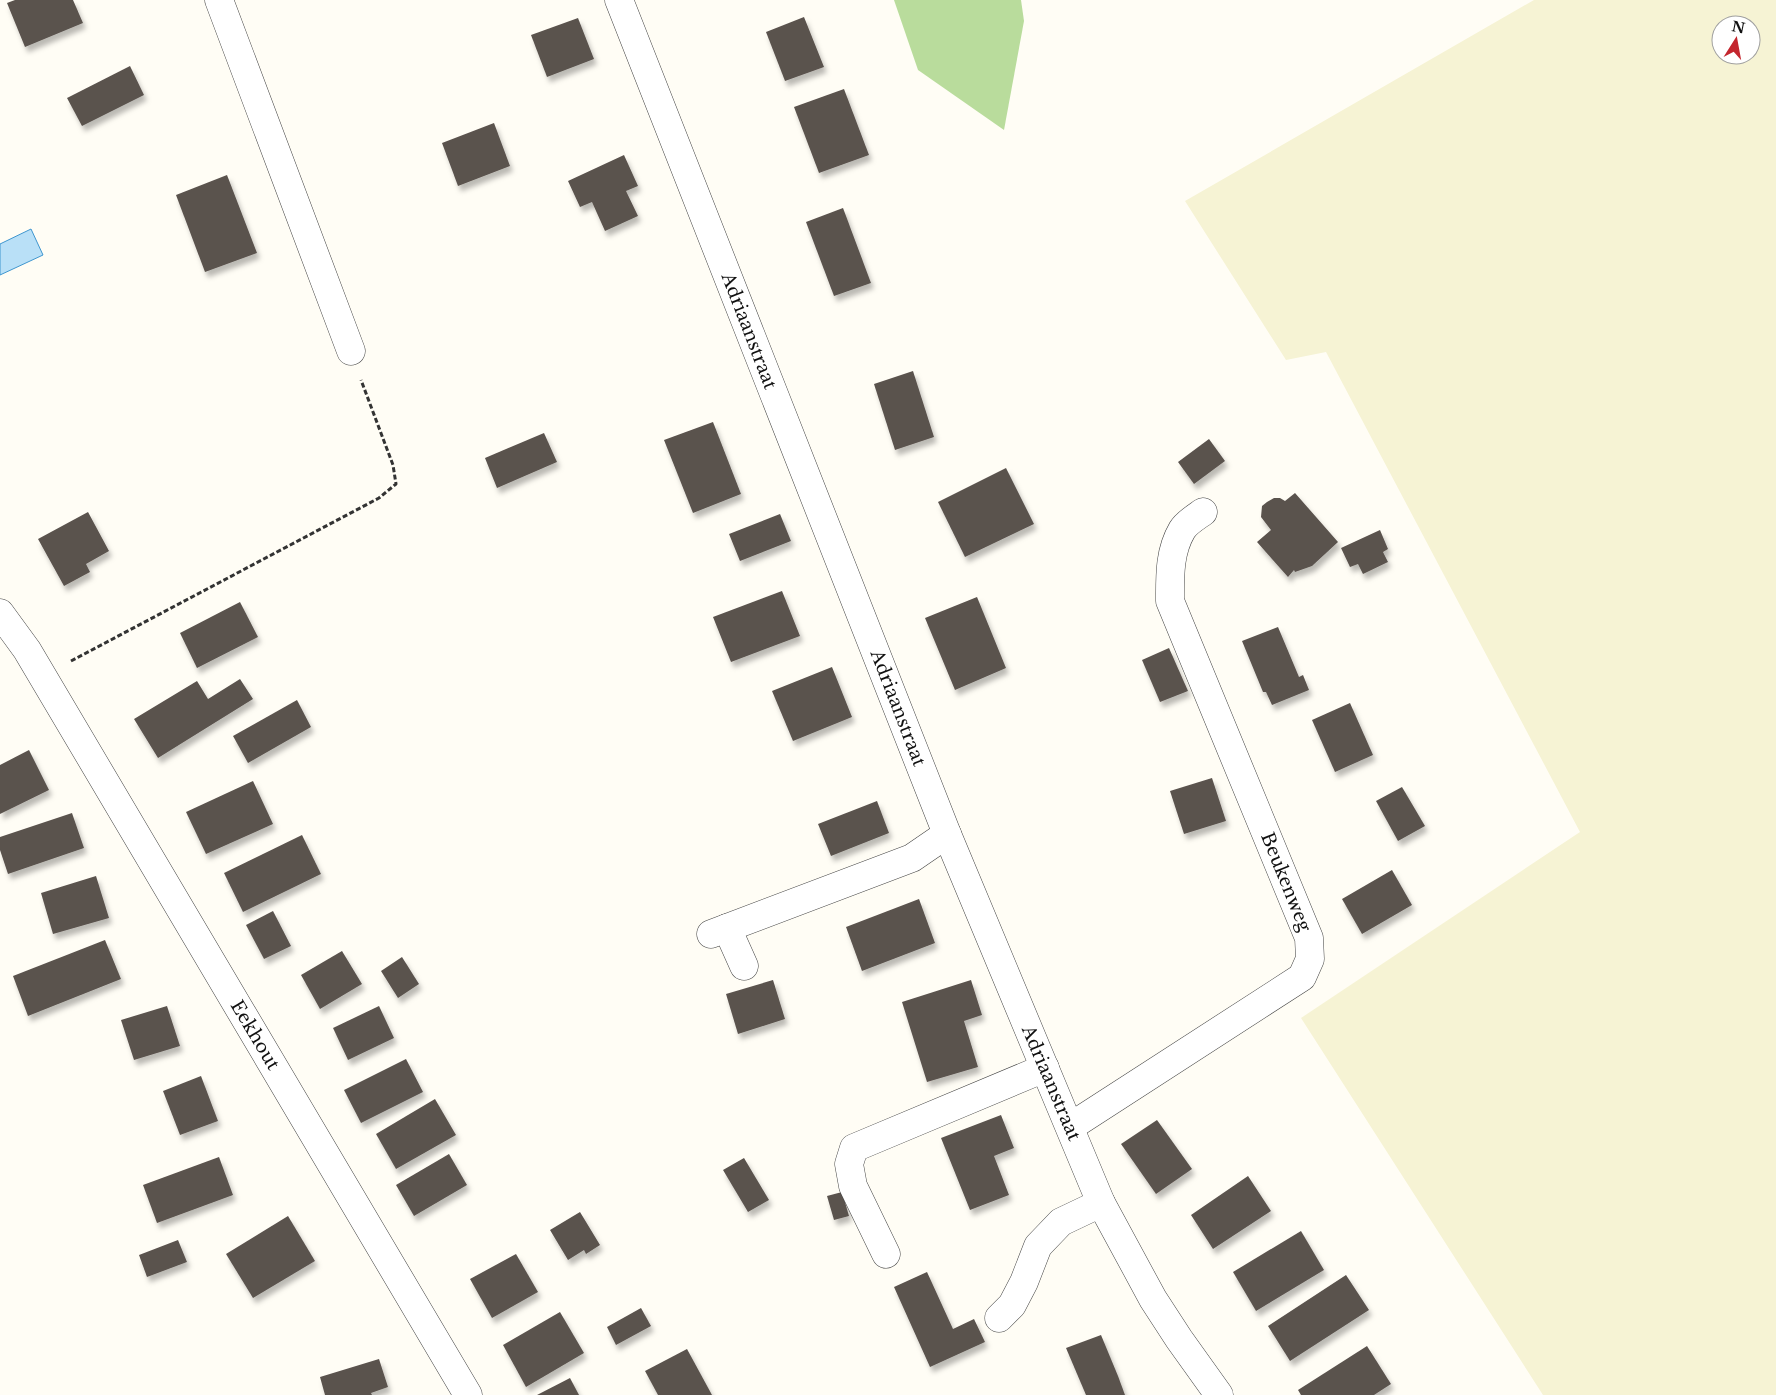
<svg xmlns="http://www.w3.org/2000/svg" width="1776" height="1395" viewBox="0 0 1776 1395" font-family="'Libre Baskerville',serif">
	<defs>
		<filter id="shadow"><feDropShadow dx="3" dy="5.5" stdDeviation="2.5" flood-color="#0004"/></filter>
	</defs>
	<rect width="100%" height="100%" fill="#fffdf5"/>
	<path fill="#f6f3d4" fill-rule="evenodd" d="M1534 0H1776V1395H1543L1301 1018 1580 832 1326 352 1286 360 1185 201ZM1721 25H1751V55H1721Z"/>
	<path fill="#b9dc9c" d="M894 0H1021L1024 21 1004 130 918 70Z"/>
	<path fill="#b9e0f7" stroke="#3f96cf" d="M31 229 43 255 0 275V244Z"/>
	<g fill="#5a524d" filter="url(#shadow)">
		<path d="M15 0H73L83 23 25 47 7 3Z"/>
		<path d="M804 17 824 67 785 81 766 32Z"/>
		<path d="M578 18 594 59 547 77 531 35Z"/>
		<path d="M130 66 144 95 82 126 67 98Z"/>
		<path d="M844 89 869 155 819 173 794 107Z"/>
		<path d="M494 123 510 166 458 186 442 143Z"/>
		<path d="M624 155 638 186 626 191 638 216 605 231 592 202 580 207 568 181Z"/>
		<path d="M227 175 257 253 205 272 176 195Z"/>
		<path d="M843 208 871 283 834 296 806 222Z"/>
		<path d="M913 371 934 437 895 450 874 384Z"/>
		<path d="M713 422 741 494 693 513 664 440Z"/>
		<path d="M544 433 557 462 497 488 485 458Z"/>
		<path d="M1209 439 1225 461 1194 484 1178 462Z"/>
		<path d="M1006 468 1034 524 965 557 938 502Z"/>
		<path d="M1295 493 1338 542 1312 566 1295 572 1294 570 1288 577 1257 542 1271 530 1261 517 1262 506 1267 502 1274 498H1280L1285 501Z"/>
		<path d="M88 512 109 551 86 564 90 572 64 586 38 539Z"/>
		<path d="M780 514 791 541 740 561 729 534Z"/>
		<path d="M1380 530 1388 549 1383 552 1388 562 1363 574 1358 564 1350 567 1341 548Z"/>
		<path d="M782 591 800 636 731 662 713 617Z"/>
		<path d="M977 597 1006 668 955 690 925 618Z"/>
		<path d="M240 602 258 637 197 668 180 633Z"/>
		<path d="M1278 627 1299 677 1303 675 1309 690 1272 705 1266 692H1263L1242 641Z"/>
		<path d="M1169 648 1188 691 1160 702 1142 660Z"/>
		<path d="M832 667 852 717 793 741 772 691Z"/>
		<path d="M240 679 253 699 158 758 134 719 197 681 208 699Z"/>
		<path d="M297 700 311 727 248 763 233 736Z"/>
		<path d="M1350 703 1373 755 1335 772 1312 720Z"/>
		<path d="M29 750 49 790 0 814V765Z"/>
		<path d="M1212 778 1226 821 1184 834 1170 791Z"/>
		<path d="M253 781 273 824 206 854 186 812Z"/>
		<path d="M1402 787 1425 826 1398 841 1376 801Z"/>
		<path d="M877 801 889 833 831 856 818 824Z"/>
		<path d="M72 813 84 848 8 874 0 850V837Z"/>
		<path d="M302 835 321 874 243 912 224 873Z"/>
		<path d="M1392 870 1412 905 1362 934 1342 899Z"/>
		<path d="M96 876 109 918 53 934 41 893Z"/>
		<path d="M919 899 935 943 862 971 846 927Z"/>
		<path d="M273 911 291 946 264 959 246 925Z"/>
		<path d="M105 940 121 979 28 1016 13 976Z"/>
		<path d="M342 951 362 984 320 1009 301 975Z"/>
		<path d="M402 957 419 984 398 998 381 971Z"/>
		<path d="M773 980 785 1019 738 1034 726 994Z"/>
		<path d="M971 980 982 1015 964 1021 978 1067 927 1082 902 1002Z"/>
		<path d="M167 1006 180 1046 134 1060 121 1020Z"/>
		<path d="M379 1006 394 1038 348 1060 333 1028Z"/>
		<path d="M406 1059 423 1092 361 1123 344 1090Z"/>
		<path d="M201 1076 218 1121 180 1135 163 1091Z"/>
		<path d="M435 1099 456 1135 396 1169 376 1134Z"/>
		<path d="M1001 1115 1014 1148 994 1156 1009 1195 970 1210 941 1138Z"/>
		<path d="M1157 1120 1192 1169 1156 1194 1121 1144Z"/>
		<path d="M449 1154 467 1185 414 1216 396 1185Z"/>
		<path d="M219 1157 233 1195 157 1223 143 1185Z"/>
		<path d="M744 1158 769 1200 748 1212 723 1170Z"/>
		<path d="M1248 1176 1271 1211 1213 1249 1191 1215Z"/>
		<path d="M842 1192 849 1216 834 1220 827 1196Z"/>
		<path d="M580 1212 600 1245 586 1254 584 1250 568 1260 550 1230Z"/>
		<path d="M288 1216 315 1261 253 1298 226 1254Z"/>
		<path d="M1301 1231 1324 1270 1256 1311 1233 1272Z"/>
		<path d="M178 1240 187 1262 147 1277 139 1255Z"/>
		<path d="M516 1254 538 1292 492 1318 470 1279Z"/>
		<path d="M927 1272 953 1329 974 1319 985 1342 930 1367 894 1287Z"/>
		<path d="M1346 1275 1369 1310 1290 1361 1268 1326Z"/>
		<path d="M641 1308 651 1326 616 1345 607 1327Z"/>
		<path d="M560 1312 584 1353 526 1387 503 1345Z"/>
		<path d="M1101 1335 1118 1376 1125 1395H1086L1066 1348Z"/>
		<path d="M1367 1346 1391 1384 1374 1395H1301L1298 1390Z"/>
		<path d="M687 1349 712 1395H658L645 1371Z"/>
		<path d="M379 1359 388 1387 371 1393 372 1395H325L320 1377Z"/>
		<path d="M570 1378 579 1395H537Z"/>
	</g>
	<g fill="none" stroke-linecap="round" stroke-linejoin="round">
		<defs>
			<g id="minor">
				<path d="M219 0 351 351"/>
				<path d="M619 0 947 834 1101 1203 1153 1299 1179 1339 1219 1395"/>
				<path d="M0 613 27 650 468 1395"/>
				<path d="M727 928 744 966"/>
				<path d="M711 934 912 858 947 834"/>
				<path d="M1070 1127 1302 977 1310 959 1309 938 1170 601C1170 577 1169 552 1182 530 1186 523 1196 517 1203 512"/>
				<path d="M886 1254 853 1186 849 1164 854 1148 1045 1068"/>
				<path d="M999 1318 1012 1305 1024 1282 1038 1246 1061 1222 1101 1203"/>
			</g>
		</defs>
		<use href="#minor" stroke="#444" stroke-width="29"/>
		<path stroke="#333" stroke-width="3" stroke-dasharray="5 2.5" stroke-linecap="butt" d="M71 661 379 498 396 484 393 465 361 380"/>
		<use href="#minor" stroke="#fff" stroke-width="28"/>
	</g>
	<g text-anchor="middle" stroke-width="5" stroke-linejoin="round" paint-order="stroke">
		<g font-size="18" fill="#111" stroke="#fff">
			<text transform="translate(749 331) rotate(69)" y="6">Adriaanstraat</text>
			<text transform="translate(898 708) rotate(69)" y="6">Adriaanstraat</text>
			<text transform="translate(1286 882) rotate(68)" y="6">Beukenweg</text>
			<text transform="translate(255 1035) rotate(59)" y="6">Eekhout</text>
			<text transform="translate(1051 1083) rotate(67)" y="6">Adriaanstraat</text>
		</g>
	</g>
	<g transform="translate(1736 40) rotate(11)"><circle r="24" fill="#ffffff" stroke="#a0a0a0"/>
	<path d="M0-4L9 19L0 12L-9 19Z" fill="#c4262e"/>
	<text y="-8" font-size="14" font-weight="bold" text-anchor="middle" fill="#111111">N</text>
	</g>
</svg>
